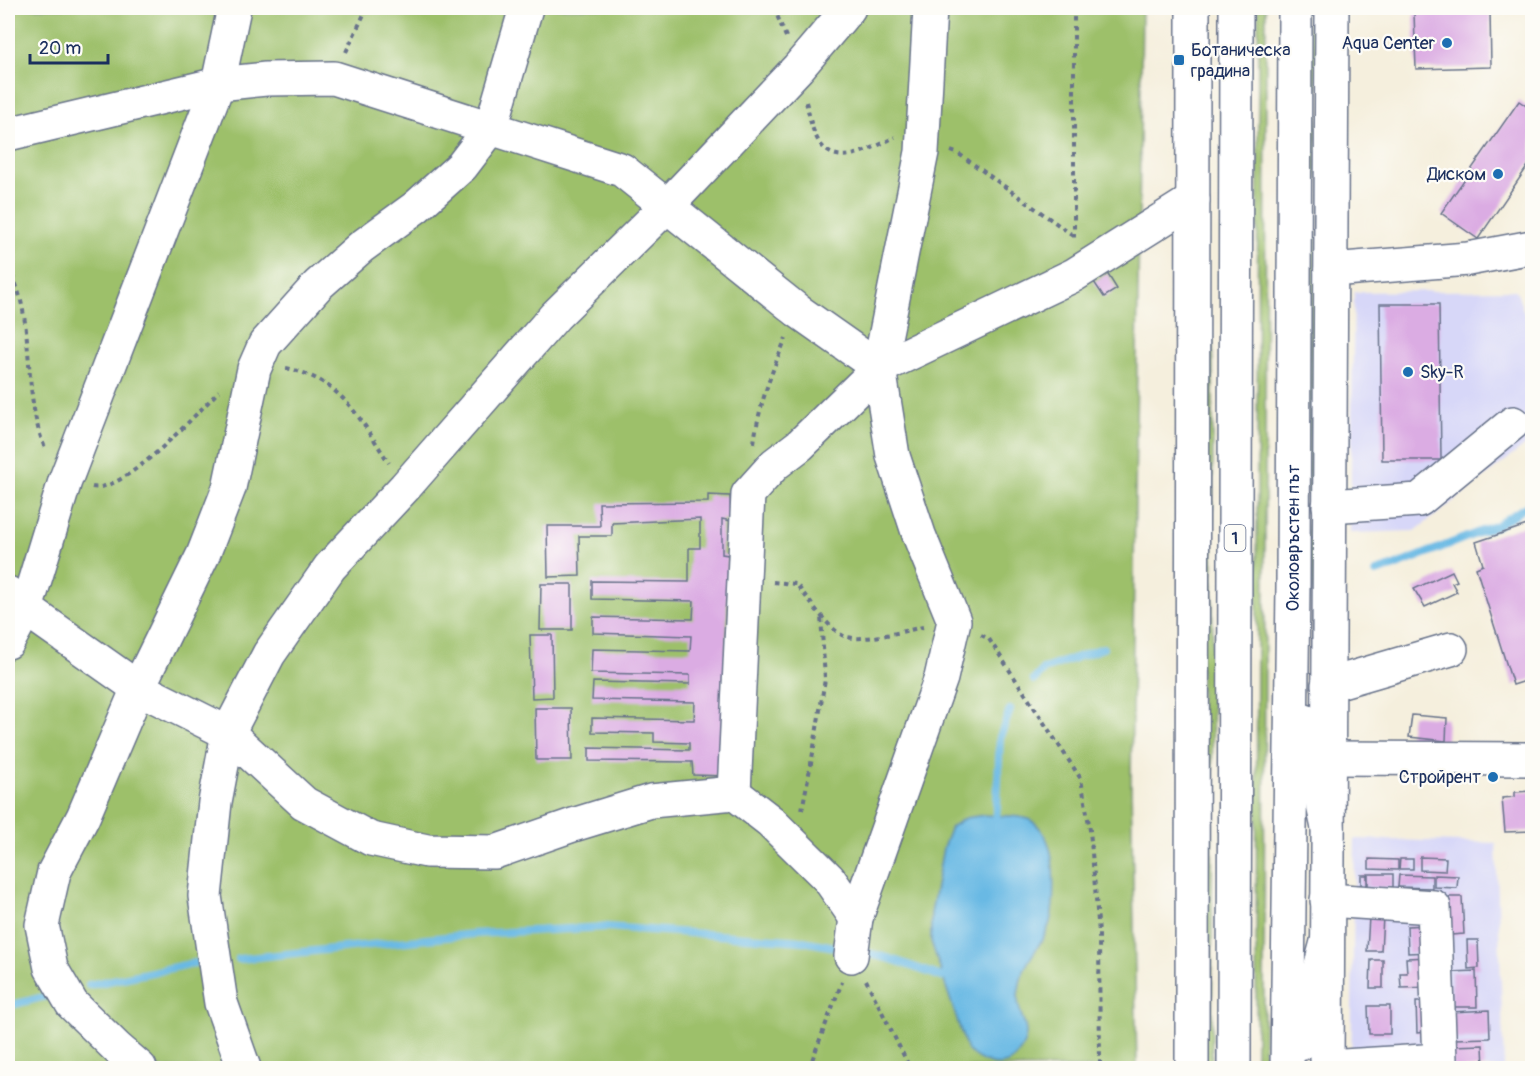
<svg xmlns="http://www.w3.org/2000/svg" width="1540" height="1076" viewBox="0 0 1540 1076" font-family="Pangolin,sans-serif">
	<rect width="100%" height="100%" fill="#fdfcf7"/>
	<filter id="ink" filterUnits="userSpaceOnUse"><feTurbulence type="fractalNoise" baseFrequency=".0167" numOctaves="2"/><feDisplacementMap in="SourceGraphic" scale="12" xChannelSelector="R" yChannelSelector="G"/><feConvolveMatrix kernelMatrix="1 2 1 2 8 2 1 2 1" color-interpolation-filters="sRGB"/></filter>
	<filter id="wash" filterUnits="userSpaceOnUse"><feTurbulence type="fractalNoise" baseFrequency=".008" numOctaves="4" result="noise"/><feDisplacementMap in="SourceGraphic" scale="24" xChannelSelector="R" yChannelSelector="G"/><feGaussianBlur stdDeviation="1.35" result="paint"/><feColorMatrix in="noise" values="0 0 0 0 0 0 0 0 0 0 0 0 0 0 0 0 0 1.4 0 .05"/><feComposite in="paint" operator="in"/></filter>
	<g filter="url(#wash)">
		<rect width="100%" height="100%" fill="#f5efdd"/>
		<g fill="#d7d7f8">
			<path d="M1516 290 1529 327 1532 328V440L1415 531 1350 533 1354 292Z"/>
			<path d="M1355 839 1496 843 1504 1068H1351Z"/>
		</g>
		<g fill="#9dc06a" stroke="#5c7864" stroke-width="1.5">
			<path d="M8 8H1142L1131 784 1137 1068H8Z"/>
			<path d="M1258 8H1266L1264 1068H1256Z"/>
			<path d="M1309 8H1317L1316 608 1308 555Z"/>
			<path d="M1201 337 1213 339 1212 1068H1200Z"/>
		</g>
		<path fill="#69b9e4" stroke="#4274a1" stroke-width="1.5" d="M985 815C996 816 1021 815 1030 820 1039 825 1046 835 1049 845 1055 863 1055 903 1050 922 1044 944 1024 960 1020 983 1019 989 1017 996 1018 1001 1020 1021 1033 1029 1021 1049 1019 1052 1016 1057 1012 1060 998 1071 979 1061 967 1050L931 941V914L943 848 951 827 965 818Z"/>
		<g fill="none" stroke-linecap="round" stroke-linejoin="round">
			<g stroke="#69b9e4" stroke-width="8">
				<path d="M1376 572 1392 567 1497 525 1532 503"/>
				<path d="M1034 680 1044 669 1103 648"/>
				<path d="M996 825 1000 737 1010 710"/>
				<path d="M871 954 891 959 942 977 950 975"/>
				<path d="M239 959 474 934 607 927 803 941 835 947"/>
				<path d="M89 985 195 963"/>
				<path d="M8 1006 43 997"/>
			</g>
		</g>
		<g id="blocks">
			<g fill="#dbace3">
				<path d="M1490 11 1491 67 1416 69 1414 13Z"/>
				<path d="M1519 101 1532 110V160L1478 239 1441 213Z"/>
				<path d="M1107 273 1117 289 1104 297 1094 282Z"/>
				<path d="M1380 304H1439L1441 460H1382Z"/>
				<path d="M708 495 730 496 731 521 722 519V554L728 555 724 776 693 775 692 762 589 761V748L689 750V743L654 742V733L592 732V718L694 720 695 702 592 700 593 682 690 684V675L591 673 592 649 690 651 691 636 593 633V617L693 619 694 601 592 599V581L689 582V548H700V519L612 523V536H579L580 576 548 577 547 526H600L599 503 708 502Z"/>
				<path d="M1527 525 1532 542V679L1513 685 1476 568 1483 565 1476 542Z"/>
				<path d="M1452 571 1457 581 1452 583 1457 592 1425 607 1414 589Z"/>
				<path d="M541 584H572V630H540Z"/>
				<path d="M530 635H552L553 697 532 698Z"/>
				<path d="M535 708H571L572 760H536Z"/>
				<path d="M1412 715 1447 718 1446 741 1409 737Z"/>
				<path d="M1532 791V831L1505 832 1502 798 1515 797V792Z"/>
				<path d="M1420 857 1446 858 1445 871 1420 870Z"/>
				<path d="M1369 859 1398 860V870L1369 869Z"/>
				<path d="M1400 859H1413V869H1399Z"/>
				<rect x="1368" y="874" width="25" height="13"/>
				<rect x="1361" y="875" width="6" height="11"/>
				<path d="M1399 875 1432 876V888L1398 887Z"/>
				<path d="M1434 875 1458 876 1457 888 1434 887Z"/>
				<path d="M1449 897H1462L1464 934 1451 935Z"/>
				<path d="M1369 917H1383L1381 951H1367Z"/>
				<path d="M1429 925 1430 952 1408 953 1407 926Z"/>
				<path d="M1467 940H1478L1479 968 1468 969Z"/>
				<path d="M1432 957 1433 987 1401 988 1400 973H1407L1406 958Z"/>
				<path d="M1371 960H1383V988H1370Z"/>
				<path d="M1476 971 1477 1007H1452L1451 972Z"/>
				<path d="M1416 1002H1427L1428 1032 1417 1033Z"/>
				<path d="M1368 1006H1390V1034H1369Z"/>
				<path d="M1489 1010 1490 1038 1454 1039 1452 1012Z"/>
				<path d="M1483 1045 1484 1068H1453L1452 1046Z"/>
			</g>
		</g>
	</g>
	<g filter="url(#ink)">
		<use href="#blocks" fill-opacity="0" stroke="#67728a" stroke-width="1.5"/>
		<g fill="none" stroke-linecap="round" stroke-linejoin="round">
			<defs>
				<g id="minor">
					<path d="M8 134 218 84 266 79 334 78 622 170 798 311 879 368"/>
					<path d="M1331 270 1468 259 1532 247"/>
					<path d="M1329 506 1419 500 1513 423"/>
					<path d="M8 593 26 609 138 688 228 733 304 803 371 839 427 851 495 852 573 825 651 801 734 793 770 821 829 879 856 918"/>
					<path d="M8 642 26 609 65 481 218 84 234 8"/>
					<path d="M1328 685 1451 649"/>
					<path d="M1328 758 1532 759"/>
					<path d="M734 793 748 494 775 464 800 445 879 368 1074 275 1193 200"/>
					<path d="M1327 900 1434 907 1440 1060 1327 1067"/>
					<path d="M851 956 856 918 941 678 954 621 919 535 893 456 879 368 922 152 930 8"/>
					<path d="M140 1068 117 1048 72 1004 51 968 42 925 54 872 83 817 138 688 203 555 229 488 254 369 265 344 318 285 361 247 416 207 462 166 491 128 526 8"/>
					<path d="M244 1068 221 1003 205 896 215 802 228 733 269 654 330 567 405 487 555 316 667 206 798 68 849 8"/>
					<path d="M1192 1068 1193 8"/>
					<path d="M1327 1068 1332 8"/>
				</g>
				<g id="highway">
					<path d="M1305 721 1328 828"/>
					<path d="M1300 1044 1327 942"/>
					<path d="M1234 1068 1236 8"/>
					<path id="s1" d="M1287 1068 1293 586 1295 8"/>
				</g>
			</defs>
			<use href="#minor" stroke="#67728a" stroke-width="36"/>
			<use href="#highway" stroke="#67728a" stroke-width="36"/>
			<g stroke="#67728a" stroke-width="4" stroke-dasharray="4.5 4.5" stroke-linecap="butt">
				<path d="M774 8 786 37"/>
				<path d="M1074 8V241"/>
				<path d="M346 52 367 8"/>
				<path d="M806 102C809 112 810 124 815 134 831 173 868 150 895 137"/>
				<path d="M951 151 959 154 1074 236"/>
				<path d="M8 267C38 320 20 394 46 450"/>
				<path d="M286 368C342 380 360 419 389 463"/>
				<path d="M754 443C759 405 771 373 786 338"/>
				<path d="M92 487C124 494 196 414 219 391"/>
				<path d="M773 582 796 584C807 597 829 630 844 636 863 643 903 631 923 627"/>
				<path d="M981 635 989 639 1081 779 1090 830 1099 933 1100 1068"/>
				<path d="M802 810 813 753 825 679 821 616"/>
				<path d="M866 980 910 1068"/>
				<path d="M809 1068 842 982"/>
			</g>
			<use href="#minor" stroke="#fff" stroke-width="33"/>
			<use href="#highway" stroke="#fff" stroke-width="33"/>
		</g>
	</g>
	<g fill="#1f6fb2" stroke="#fdfcf7" stroke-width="2">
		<circle cx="1447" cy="43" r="6"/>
		<rect x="1173" y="54" width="12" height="12" rx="3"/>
		<circle cx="1498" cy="174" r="6"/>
		<circle cx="1408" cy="372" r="6"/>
		<circle cx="1493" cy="777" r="6"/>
	</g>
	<g text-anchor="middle" stroke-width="4.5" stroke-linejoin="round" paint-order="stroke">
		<rect fill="#fdfcf7" stroke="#5f6c8c" stroke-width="1.5" x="1224.5" y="525" width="21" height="26" rx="4.5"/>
		<g font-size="16" font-weight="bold" fill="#1b2f5e">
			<text x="1235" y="544">1</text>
		</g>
		<g font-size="18" fill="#1b2f5e" stroke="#fdfcf7" text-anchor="end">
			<text x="1435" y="49">Aqua Center</text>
			<text x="1191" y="56" text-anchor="start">Ботаническа<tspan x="1191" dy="21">градина</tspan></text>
			<text x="1486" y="180">Диском</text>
			<text x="1420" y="378" text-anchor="start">Sky-R</text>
			<text x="1481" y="783">Стройрент</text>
		</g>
		<g font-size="18" fill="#1b2f5e" stroke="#fdfcf7">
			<text dy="6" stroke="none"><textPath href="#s1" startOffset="530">Околовръстен път</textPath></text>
		</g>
	</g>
	<rect width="1540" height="1076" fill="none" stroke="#fdfcf7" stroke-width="30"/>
	<path d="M30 54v9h78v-9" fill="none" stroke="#1b2f5e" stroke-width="3"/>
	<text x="39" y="54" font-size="18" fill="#1b2f5e" stroke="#fdfcf7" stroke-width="4.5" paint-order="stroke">20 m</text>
</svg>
